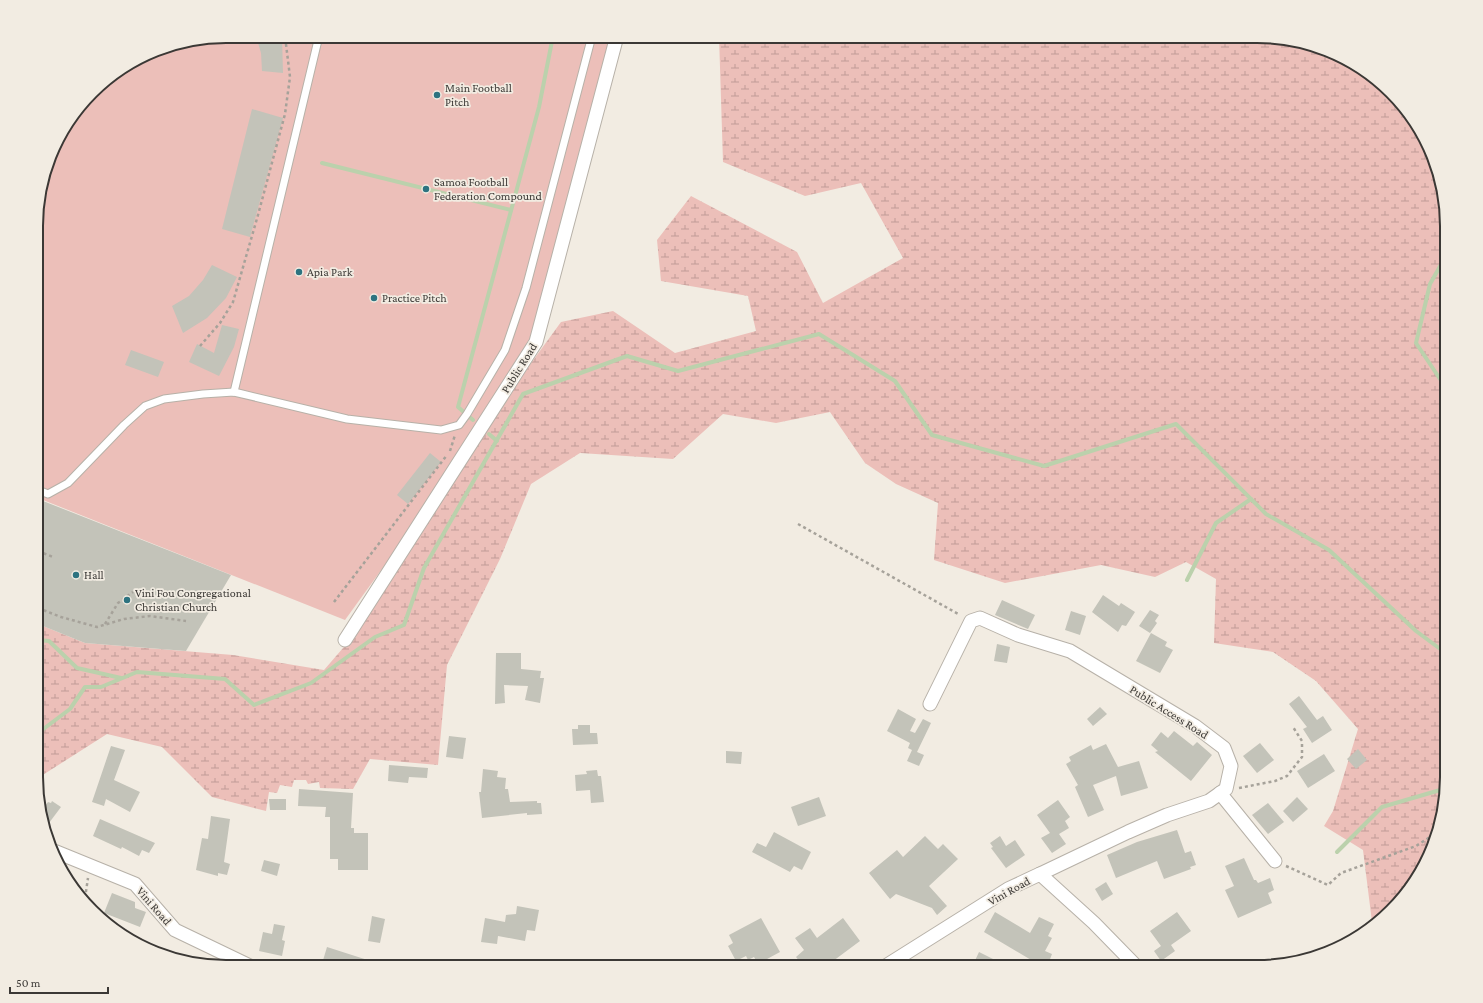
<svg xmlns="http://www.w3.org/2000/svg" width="1483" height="1003" viewBox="0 0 1483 1003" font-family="'Crimson Pro',serif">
	<defs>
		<pattern id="wetland-marsh" width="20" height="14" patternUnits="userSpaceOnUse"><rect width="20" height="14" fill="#ecbfb9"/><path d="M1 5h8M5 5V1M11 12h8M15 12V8" fill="none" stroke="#c09c97"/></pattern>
	</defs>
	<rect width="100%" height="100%" fill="#f2ece2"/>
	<path fill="url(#wetland-marsh)" d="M719 36H762L828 43 840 36H1269L1318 46 1372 75 1427 142 1447 214V789L1437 838 1408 892 1372 922 1363 850 1324 826 1333 811 1358 729 1316 681 1273 652 1214 643 1216 579 1186 562 1155 577 1101 565 1005 583 934 560 938 503 896 484 865 463 830 412 776 423 723 414 673 459 580 453 531 484 500 559 447 665 438 765 370 759 353 789 320 788 319 782 308 784 306 780H294L292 787 280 785 277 793 269 792 266 811 212 797 162 747 107 734 38 778V624L85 643 233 655 324 670 356 633 445 481 561 322 613 311 675 353 756 331 748 296 661 281 657 240 691 196 797 252 823 303 903 258 861 183 805 196 723 162Z"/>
	<path fill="#ecbfb9" d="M226 36H616L543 341 474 442 345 620 38 498V202L56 142 101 83 154 50Z"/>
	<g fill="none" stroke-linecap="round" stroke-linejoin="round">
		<g stroke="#bbd1ac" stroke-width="4">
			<path d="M322 163 511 210"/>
			<path d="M1447 254 1430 284 1416 343 1442 382 1447 385"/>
			<path d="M473 420 458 407 539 107 553 36"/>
			<path d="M489 434 497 441"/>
			<path d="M1187 580 1216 523 1251 499"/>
			<path d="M38 640 49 641 77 668 121 678"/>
			<path d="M38 733 70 709 85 687H101L137 672 225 679 254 705 311 683 375 637 404 625 424 568 523 394 627 356 678 371 819 334 895 381 932 435 1044 466 1176 424 1266 514 1329 550 1416 631 1447 654"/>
			<path d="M1337 852 1382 807 1447 788"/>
		</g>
	</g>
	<g fill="#c3c3b9">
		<path d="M256 36H282L283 73 262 71 261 53Z"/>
		<path d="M252 109 283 118 250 237 222 229Z"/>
		<path d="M212 265 237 277 226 298 207 318 183 333 172 306 189 296 203 280Z"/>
		<path d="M222 325 239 329 234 347 219 376 189 362 197 344 214 353Z"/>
		<path d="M131 350 164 362 158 377 125 365Z"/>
		<path d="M430 453 441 462 408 504 397 495Z"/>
		<path d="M38 499 231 575 186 651 85 643 38 624Z"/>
		<path d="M1103 595 1119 606 1121 603 1135 612 1126 626 1122 625 1118 632 1092 612Z"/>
		<path d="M1002 600 1035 615 1028 629 995 615Z"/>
		<path d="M1150 610 1159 615 1155 621 1157 623 1150 633 1139 626Z"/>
		<path d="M1071 611 1086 616 1080 635 1065 630Z"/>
		<path d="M1151 633 1167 642 1165 646 1173 650 1160 673 1136 661Z"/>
		<path d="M997 644 1010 647 1007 663 994 661Z"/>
		<path d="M496 653H521V669L541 671 540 678H544L540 703 525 700 528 686 504 685 505 703 495 704Z"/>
		<path d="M1299 696 1317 720 1323 716 1332 730 1312 743 1303 729 1307 727 1289 704Z"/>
		<path d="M1100 707 1107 714 1093 726 1087 719Z"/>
		<path d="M898 709 916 719 910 731 915 733 923 719 931 723 917 752 924 755 919 766 907 761 912 750 908 748 910 743 887 731Z"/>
		<path d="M578 725H590V733H597L598 744 573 745 572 729H578Z"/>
		<path d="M1174 731 1193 746 1197 742 1212 755 1191 781 1155 752 1158 751 1151 745 1161 732 1168 738Z"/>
		<path d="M449 736 466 738 463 759 446 757Z"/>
		<path d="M1260 743 1274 760 1257 773 1243 756Z"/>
		<path d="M1106 744 1118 767 1139 761 1148 788 1121 796 1116 776 1093 785 1104 810 1088 817 1075 787 1078 785 1066 764 1071 761 1069 757 1091 745 1093 750Z"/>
		<path d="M111 746 125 750 114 780 140 792 130 812 106 799 104 806 92 802Z"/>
		<path d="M1358 749 1367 760 1356 769 1347 759Z"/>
		<path d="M726 751 742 752 741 764 726 763Z"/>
		<path d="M1324 754 1335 771 1308 788 1297 771Z"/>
		<path d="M389 765 428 768 427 778 409 777 408 783 388 781Z"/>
		<path d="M483 769 498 771 497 777 506 778 505 789H508L510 802 537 801V803H541L542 814 527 815V813L482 818 479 792H481Z"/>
		<path d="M597 770 598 776H601L604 802 591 803 590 790 576 791 575 775 587 774 586 771Z"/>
		<path d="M299 789 353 793 351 828H354V833H368V870H338V859H330V817H325L326 807 298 806Z"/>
		<path d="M819 797 826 816 798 826 791 807Z"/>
		<path d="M1297 797 1308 809 1293 822 1283 811Z"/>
		<path d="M269 799H286V810H270Z"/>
		<path d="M1058 800 1070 817 1065 821 1069 828 1059 834 1066 844 1052 853 1041 838 1050 833 1037 815Z"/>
		<path d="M52 801 61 807 46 827 43 816 45 813 42 810 48 802 51 803Z"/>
		<path d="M1268 803 1284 822 1268 834 1252 815Z"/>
		<path d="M211 816 230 819 224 862 230 864 227 875 218 873V876L196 870 202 838 208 839Z"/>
		<path d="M100 819 155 843 149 853 142 850 139 856 122 847 121 849 93 836Z"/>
		<path d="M1177 830 1185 853 1191 851 1196 865 1190 867 1191 869 1164 879 1157 861 1116 878 1107 855 1137 842Z"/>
		<path d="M774 832 811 852 802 870 794 866 790 872 752 852 757 843 766 847Z"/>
		<path d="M925 836 938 849 943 844 958 859 929 886 947 906 937 915 932 908 896 894 890 899 869 873 897 850 903 857Z"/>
		<path d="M1000 836 1006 846 1015 840 1025 855 1006 868 991 848 993 847 990 843Z"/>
		<path d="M1244 858 1254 880H1256L1258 883 1270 878 1274 890 1268 893 1272 903 1238 918 1225 890 1234 886 1225 866Z"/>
		<path d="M264 860 280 864 277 876 261 871Z"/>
		<path d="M1106 882 1113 894 1102 901 1095 889Z"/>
		<path d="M112 893 135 902V908L146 912 140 927 104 913Z"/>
		<path d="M517 906 539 910 535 931 527 930 525 941 498 936 497 944 481 942 485 918 505 922 506 915 516 914Z"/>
		<path d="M995 912 1030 933 1039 917 1054 924 1048 936 1052 938 1045 951 1052 954 1047 967H1043L984 932Z"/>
		<path d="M1177 912 1191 931 1171 945 1175 951 1161 961 1154 951 1161 946 1150 931Z"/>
		<path d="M372 916 385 919 380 943 368 941Z"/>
		<path d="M761 918 780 952 758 964 754 957 748 960 746 956 736 961 728 946 733 943 729 935Z"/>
		<path d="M843 918 860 941 825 967H822L816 960 807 967H804L796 957 804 950 795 938 810 928 817 938Z"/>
		<path d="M274 924 285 926 282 940 285 941 282 956 259 951 263 932 272 934Z"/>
		<path d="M327 947 380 964V967H321Z"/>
		<path d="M979 952 1009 967H972Z"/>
	</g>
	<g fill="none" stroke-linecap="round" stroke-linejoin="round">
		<defs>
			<g id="lane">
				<path d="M234 392 319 36"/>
				<path d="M38 490 48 494 68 483 124 425 145 406 164 399 203 394 234 392 347 419 441 430 459 425 467 414 505 350 526 288 592 36"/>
			</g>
			<g id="street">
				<path d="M345 640 536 342 617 36"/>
				<path d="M930 704 971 621 980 618 1018 635 1070 651 1195 726 1224 748 1231 766 1226 789 1209 801 1167 815 1128 832 1040 874"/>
				<path d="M1220 793 1275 861"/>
				<path d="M54 851 135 884 175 930 252 967"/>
				<path d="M884 967 1008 889 1040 874 1094 923 1137 967"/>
			</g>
		</defs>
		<use href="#lane" stroke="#b7b1a8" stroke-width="9"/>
		<use href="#street" stroke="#b7b1a8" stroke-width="15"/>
		<g stroke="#a6a29a" stroke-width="2.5" stroke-dasharray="3 3" stroke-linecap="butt">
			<path d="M200 346 220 323 233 302 258 215 285 114 290 77 285 36"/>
			<path d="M450 451 455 435"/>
			<path d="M798 524 960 615"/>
			<path d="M38 551 53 557"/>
			<path d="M334 602 447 455"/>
			<path d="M38 608 61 617 97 627 124 619 150 616 186 621"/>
			<path d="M105 624 118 603 133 592"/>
			<path d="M1239 788 1275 781 1287 776 1302 757V741L1293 727"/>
			<path d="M1286 866 1328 885 1341 873 1416 846 1438 832"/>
			<path d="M85 898 88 878"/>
		</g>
		<use href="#lane" stroke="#fff" stroke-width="7"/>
		<use href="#street" stroke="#fff" stroke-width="13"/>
	</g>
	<g fill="#2d7380" stroke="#f2ece2" stroke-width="1.5">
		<circle cx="437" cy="95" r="4"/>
		<circle cx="426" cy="189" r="4"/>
		<circle cx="299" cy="272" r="4"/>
		<circle cx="374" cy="298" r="4"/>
		<circle cx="76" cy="575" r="4"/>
		<circle cx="127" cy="600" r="4"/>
	</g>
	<g text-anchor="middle" stroke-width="3.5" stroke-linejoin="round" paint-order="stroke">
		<g font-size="12" fill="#3b3835" stroke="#f2ece2" text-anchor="start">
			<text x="445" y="92">Main Football<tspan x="445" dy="14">Pitch</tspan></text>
			<text x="434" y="186">Samoa Football<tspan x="434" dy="14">Federation Compound</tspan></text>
			<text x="307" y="276">Apia Park</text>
			<text x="382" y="302">Practice Pitch</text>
			<text x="84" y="579">Hall</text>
			<text x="135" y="597">Vini Fou Congregational<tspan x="135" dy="14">Christian Church</tspan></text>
		</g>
		<g font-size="12" fill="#3b3835" stroke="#f2ece2">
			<text transform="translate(519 368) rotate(-58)" y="4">Public Road</text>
			<text transform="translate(1169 712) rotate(32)" y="4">Public Access Road</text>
			<text transform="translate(1009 891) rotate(-29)" y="4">Vini Road</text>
			<text transform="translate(154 906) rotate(49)" y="4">Vini Road</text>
		</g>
	</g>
	<path d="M0 0H1483V1003H0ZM226 43H1257A183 183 0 0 1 1440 226V777A183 183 0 0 1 1257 960H226A183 183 0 0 1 43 777V226A183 183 0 0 1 226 43Z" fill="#f2ece2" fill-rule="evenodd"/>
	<path fill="none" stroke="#3b3835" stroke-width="2" d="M226 43H1257A183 183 0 0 1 1440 226V777A183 183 0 0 1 1257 960H226A183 183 0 0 1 43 777V226A183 183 0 0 1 226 43Z"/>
	<path d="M10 987v6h98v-6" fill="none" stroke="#3b3835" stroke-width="2"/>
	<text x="16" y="987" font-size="12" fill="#3b3835" stroke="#f2ece2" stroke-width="3" paint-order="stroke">50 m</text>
</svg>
